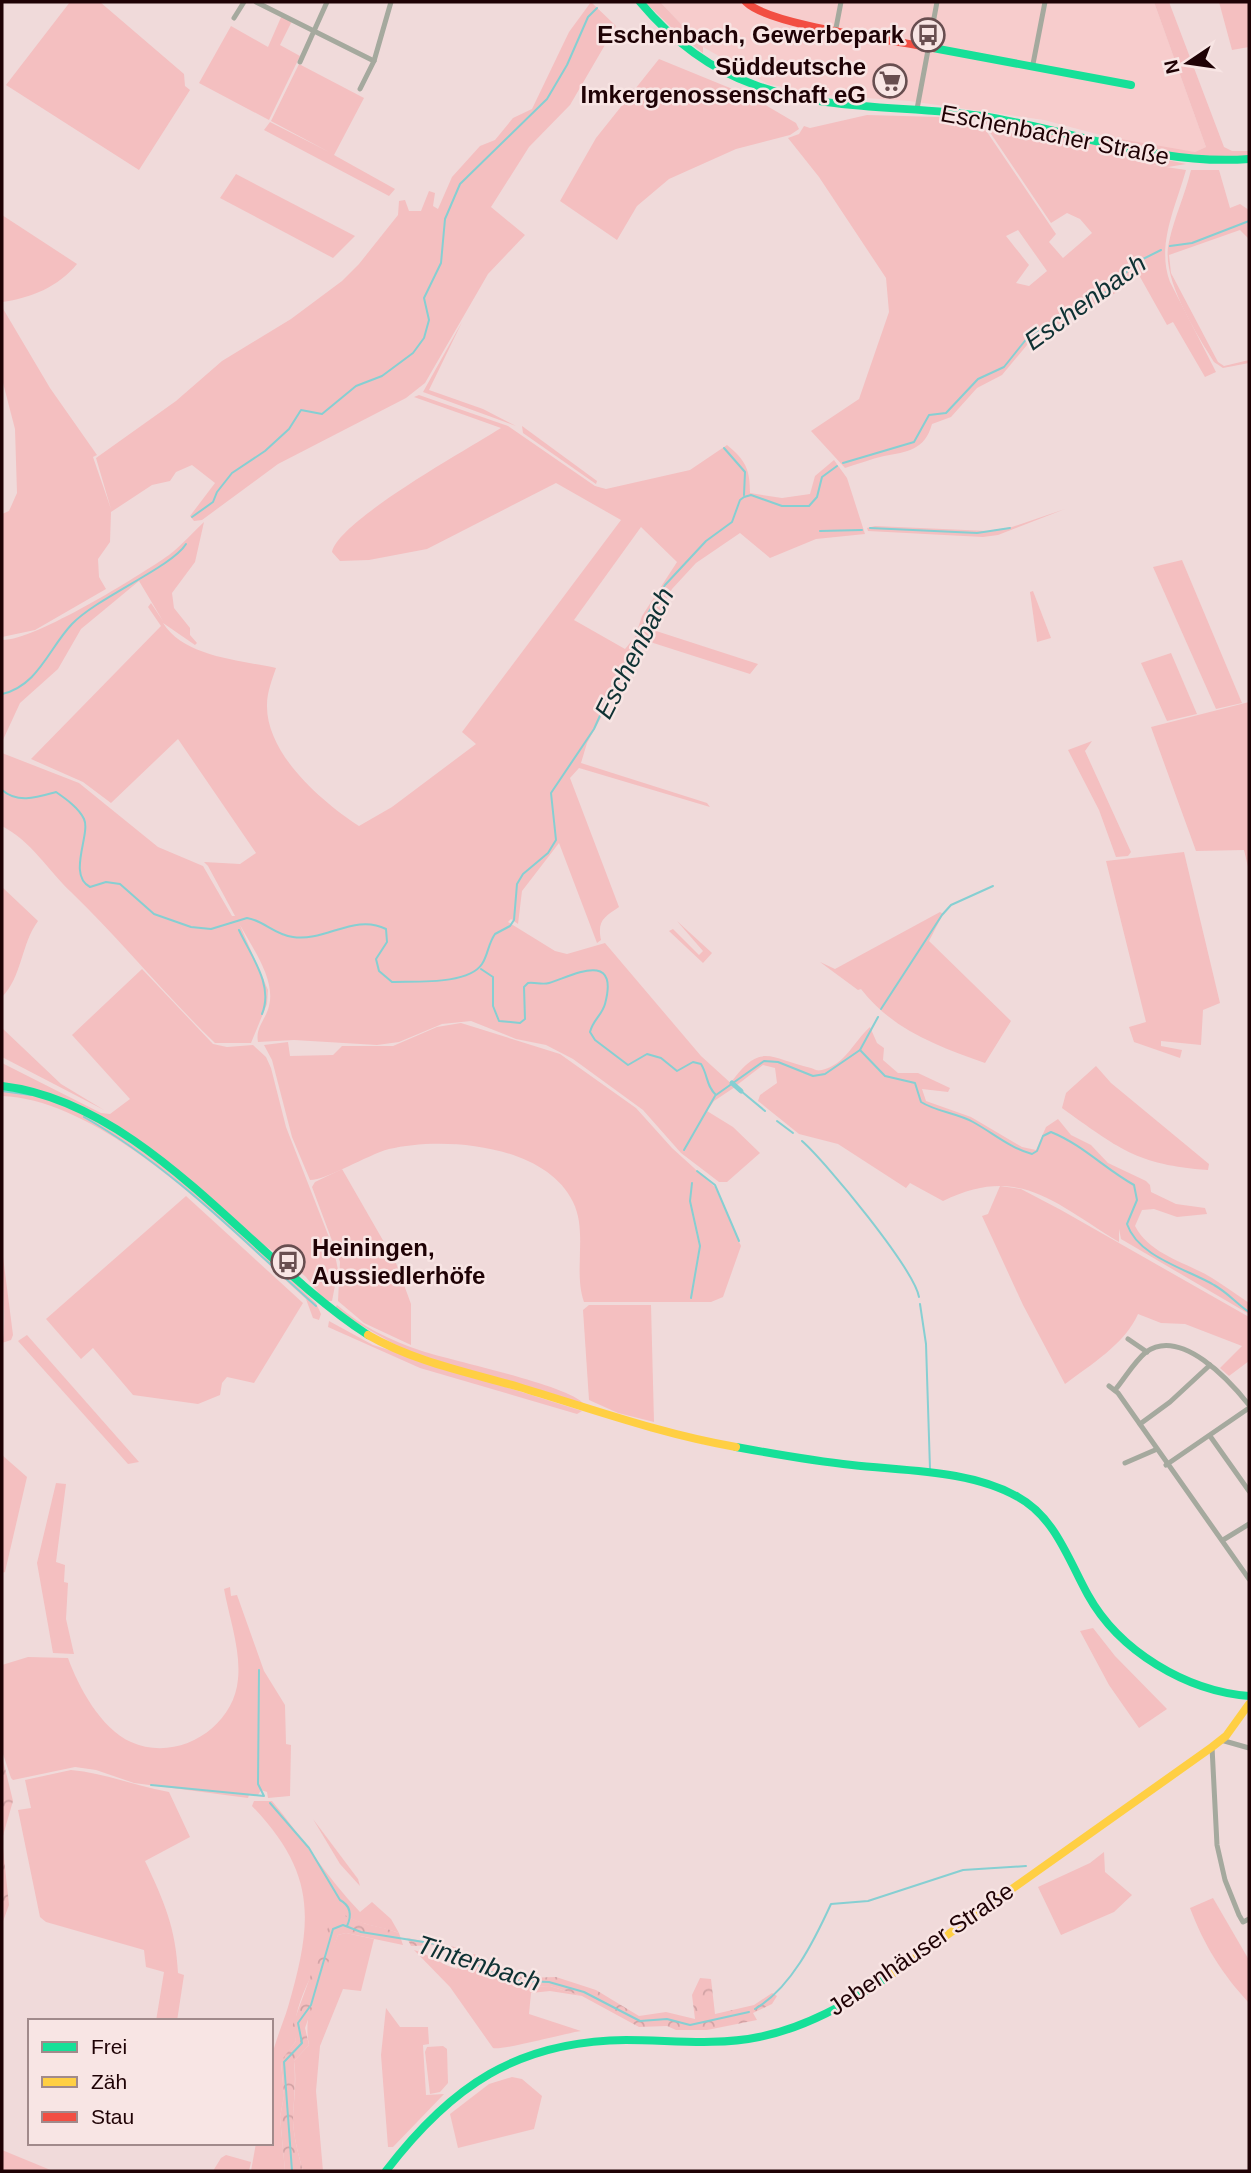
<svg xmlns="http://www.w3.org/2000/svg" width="1251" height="2173" viewBox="0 0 1251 2173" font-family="Arial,sans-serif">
	<defs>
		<pattern id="forest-crowns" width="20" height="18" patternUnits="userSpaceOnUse" patternTransform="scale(1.75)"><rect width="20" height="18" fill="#f4bfc0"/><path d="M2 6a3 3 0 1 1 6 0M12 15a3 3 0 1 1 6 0" fill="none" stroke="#d1a2a4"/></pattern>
	</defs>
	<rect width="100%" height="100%" fill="#f0dada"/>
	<path fill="#f7cccc" d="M660 2H1154L1206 147 1195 152 1134 144 1044 120 909 101 822 95 768 84 703 47Z"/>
	<g fill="#f4bfc0" fill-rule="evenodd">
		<path d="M70 2H100L184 74 185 86 190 90 139 170 6 85Z"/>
		<path d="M591 2 616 26 570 105 529 147 491 207 525 235 488 274 425 383 406 398 278 464 202 520 194 521 190 516 215 483 192 465 176 472 170 481 152 485 111 512 110 542 98 559 99 577 106 589 35 630 2 637V514L9 511 17 493 15 429 2 379V307L50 388 97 455 93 457 111 509 96 458 176 401 222 361 291 319 342 281 359 264 398 215 399 201 405 200 409 211H421L429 191 435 193 433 206 438 209 452 177 480 146 495 140 513 118 532 109 569 32Z"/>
		<path d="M645 2H660L703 47V53L677 33Z"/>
		<path d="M1154 2H1169L1224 147 1232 151H1249V157L1174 156 1107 142 1109 137 1195 152 1206 147Z"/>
		<path d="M1219 2H1248L1249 47 1232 50Z"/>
		<path d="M282 15 292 21 280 45 300 56 269 120 199 83 231 26 268 47Z"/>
		<path d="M659 59 752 97 796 123 799 129 790 135 736 149 669 179 637 206 617 240 560 201 596 138Z"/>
		<path d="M299 64 364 98 334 155 395 189 389 196 264 130 270 122 329 152 271 121Z"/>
		<path d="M867 115 939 117 953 123 983 126 1056 234 1049 242 1063 258 1092 233 1080 219 1067 213 1051 223 987 128 1088 149 986 124 985 120 1186 164 1168 167 1133 162 1186 170C1176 206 1156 245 1170 282L1216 372 1205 377 1173 322 1167 325 1135 268 1119 291 1032 339 1002 375 977 388 951 417 932 424C925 450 907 452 884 456 871 459 858 464 845 468L811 431 859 399 889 312 886 278 819 177 788 138 799 134 804 126 810 128ZM1018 230 1047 271 1029 286 1016 283 1029 265 1006 236Z"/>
		<path d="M1191 170H1219L1230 208 1240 204 1249 210V239L1240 230 1169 255 1171 273 1218 362 1224 366 1249 360V363L1223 368 1214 362C1196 333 1160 277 1169 242 1174 218 1185 195 1191 170Z"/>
		<path d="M236 174 355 236 333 258 220 198Z"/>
		<path d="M2 215 77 264C58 287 31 298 2 302Z"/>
		<path d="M462 322 429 390 483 409 516 426 423 392Z"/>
		<path d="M419 395 508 426 595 486 606 489 690 470 727 445C745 460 750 468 750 493L782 498 810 494 815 476 834 460 847 478 865 534 816 539 770 558 740 533 696 563 672 589 650 629 758 664 750 674 644 640 587 743 581 763 707 803 710 807 579 768 570 778 619 907C604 917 597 921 601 940L597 943 559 843 522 891 518 924 511 919 508 922 555 951 567 954 605 943 701 1056 735 1087 714 1101 707 1111 733 1127 760 1153 727 1182H719L681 1153 643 1110 573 1059 546 1045 516 1039 471 1021 442 1024 399 1042 377 1045 294 1040 258 1042C255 1028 266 1019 269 1006 276 980 252 947 240 925L268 990 267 1004 251 1043H215C165 995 121 940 71 892 47 869 32 842 2 826V753L79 783 158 847 203 866 232 916H235L208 866 204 862 240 864 256 853 178 739 111 803 83 782 31 759 161 626 148 607 151 603 163 621 139 581 81 629 58 669 20 703 2 742V640C34 641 139 576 169 555 182 545 192 533 204 522L195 562 172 593 174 608 190 628V635L197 643 195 645 163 623C184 657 240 660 276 668 272 680 267 692 267 705 266 754 322 802 359 826L392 807 476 744 462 732 621 520 556 483 427 549 369 560 340 561 332 552C339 520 468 449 501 428L414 397ZM641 527 677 562 642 616 635 637 625 649 574 620Z"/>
		<path d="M522 426 597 481 596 484 523 433Z"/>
		<path d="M1065 509 998 535 983 537 868 531 867 528 875 526 988 531 1012 527Z"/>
		<path d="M1182 560 1242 703 1216 709 1153 567Z"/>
		<path d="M1033 591 1051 638 1037 642 1030 592Z"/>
		<path d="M1171 653 1197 714 1167 721 1141 663Z"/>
		<path d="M1249 702V871L1244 850 1196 851 1151 727Z"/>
		<path d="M1092 741 1085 751 1131 852 1128 856 1116 857 1099 810 1068 750Z"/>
		<path d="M1184 852 1220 1003 1203 1010 1201 1045 1161 1041V1046L1182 1050 1180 1058 1134 1042 1129 1027 1146 1022 1106 861Z"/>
		<path d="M2 887 38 921C21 944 22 977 2 997Z"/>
		<path d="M940 912 943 914 929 941 1011 1021 985 1063C937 1046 893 1030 861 989L858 990 820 962 835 969Z"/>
		<path d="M677 921 712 953 703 963 669 931 673 929 699 955 703 951Z"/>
		<path d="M142 969 213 1044 227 1047 253 1045 266 1057 271 1068 286 1127 334 1250 338 1270 332 1301H325L306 1277 284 1258 254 1239 103 1120 2 1084V1063L101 1113 110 1114 130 1099 72 1035Z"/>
		<path d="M461 1023 560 1054 636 1108 672 1148 715 1187 741 1246 723 1297 711 1302H584C573 1271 588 1232 573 1202 545 1144 443 1136 389 1149 367 1155 327 1180 310 1180L292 1137 272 1060 264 1045 288 1042 290 1056 333 1055 342 1046H393L437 1027Z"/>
		<path d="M870 1027 877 1043 884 1048 883 1060 898 1073H918L950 1088 948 1092 922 1089 926 1101 971 1117 1022 1147 1036 1150 1046 1127 1058 1119 1071 1135 1091 1145 1108 1163 1146 1181 1150 1185 1151 1192 1176 1204 1205 1208 1207 1214 1177 1217 1154 1209 1142 1210 1135 1226C1150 1255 1186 1262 1212 1278 1225 1286 1237 1295 1249 1303V1314L1121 1239 1119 1229V1242C1054 1203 1020 1164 943 1201L910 1183 906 1188 838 1144 799 1134 758 1101 760 1095 777 1083 775 1068 763 1065 737 1085 732 1081C762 1041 770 1059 811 1068 817 1070 816 1071 822 1070 845 1065 854 1041 870 1027Z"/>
		<path d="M2 1028 61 1084 104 1110 2 1057Z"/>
		<path d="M1096 1066 1111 1083 1209 1164 1208 1170C1137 1165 1118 1148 1062 1108L1066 1093Z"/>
		<path d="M2 1089C114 1100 235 1229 316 1303L321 1314 319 1320 313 1318 306 1299C231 1231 107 1100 2 1096Z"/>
		<path d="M342 1169 396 1263 411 1304V1345L364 1323 338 1301 340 1262 312 1187 315 1182Z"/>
		<path d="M1000 1186 1021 1189 1061 1210 1249 1317V1361L1229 1376 1220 1368 1242 1346 1185 1324 1161 1323 1138 1314C1125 1344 1090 1365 1065 1384L1023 1305 982 1216 988 1214Z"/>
		<path d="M186 1196 303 1303 254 1383 227 1377 222 1383 220 1395 198 1404 133 1395 93 1348 81 1359 46 1319Z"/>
		<path d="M2 1249 13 1335 11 1340 2 1343C7 1331 2 1268 2 1249Z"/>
		<path d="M337 1305C361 1326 391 1341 422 1351 452 1361 568 1385 584 1404L410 1353 341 1314 335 1308Z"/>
		<path d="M589 1305H651L654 1422 618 1413 589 1400 583 1310Z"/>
		<path d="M329 1321 373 1345 582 1411 577 1414 420 1368 328 1327Z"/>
		<path d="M27 1335 139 1462 128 1464 18 1341Z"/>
		<path d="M2 1455 27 1477 5 1572 2 1573Z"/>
		<path d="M56 1483 66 1484 56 1562 65 1565 64 1582 68 1583 66 1619 74 1654 53 1653 37 1563Z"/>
		<path d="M230 1587 231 1596 237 1595 264 1671 285 1705 286 1744 291 1745 290 1796 268 1798 267 1792 261 1790 258 1795H249L248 1798 134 1783 96 1770 75 1767 13 1780 11 1778 2 1751V1665L28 1657 68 1658C78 1686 101 1729 131 1742 177 1763 234 1728 238 1679 241 1650 229 1617 224 1589Z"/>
		<path d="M1093 1628 1115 1656 1167 1709 1139 1728 1109 1685 1080 1631Z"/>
		<path d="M71 1770C105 1773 135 1786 169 1792L190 1837 145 1861C164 1901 176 1928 178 1973L184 1975 177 2021H156L164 1972 146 1967 144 1950 46 1922 40 1917 18 1810 31 1808 25 1780Z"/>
		<path d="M254 1801H272C303 1838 327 1878 360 1912L372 1902 391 1919 399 1933C378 1925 365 1927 345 1915 328 1947 287 2006 296 2041L281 2062 284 2096 280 2117 285 2171H251L256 2143H271C271 2117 268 2089 271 2063 273 2045 283 2024 288 2007 313 1921 317 1874 252 1806Z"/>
		<path d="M313 1819 358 1879 360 1886 340 1864Z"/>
		<path d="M1104 1852 1105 1872 1132 1895 1114 1912 1061 1935 1038 1887 1090 1863Z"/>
		<path d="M1213 1898 1249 1960V2003C1222 1974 1204 1945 1190 1908Z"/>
		<path d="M346 1933 374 1939 361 1991 343 1989 320 2046 316 2091 323 2171H303C298 2153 293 2135 293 2117 294 2097 297 2081 294 2061L309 2045C301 2010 325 1968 338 1935Z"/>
		<path d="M414 1950C431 1955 440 1964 457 1969L462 1958 485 1975 521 1987 550 1986 582 1996 550 1991 531 1993 529 2014 581 2031C566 2033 501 2051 493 2048L450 1987Z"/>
		<path d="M386 2008 400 2027H428L429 2044 423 2045 426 2095 444 2094 393 2147H388L381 2055Z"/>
		<path d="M443 2046 447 2049 448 2083 440 2092 430 2094 425 2052 427 2047Z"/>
		<path d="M512 2077 522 2079 542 2096 534 2129 458 2148 450 2114 489 2084Z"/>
		<path d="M2 2150 53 2171H2Z"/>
		<path d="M226 2155 251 2162 249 2171H213L221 2158Z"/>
	</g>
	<g fill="url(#forest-crowns)">
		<path d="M2 1756 13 1801 2 1839 9 1905 2 1924Z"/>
		<path d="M345 1915C363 1926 379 1925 399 1933L403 1945 346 1933 338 1935 305 2028 309 2045 294 2061C296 2081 294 2097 293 2117 293 2135 298 2153 303 2171H285L280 2117 284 2096 281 2061 296 2041 292 2027 330 1922Z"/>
		<path d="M407 1938 460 1948V1952L470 1957 474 1954 524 1978 556 1977 596 1990 639 2016 666 2012 695 2019 692 1995 700 1978 711 1979 715 2014 754 2005 772 1993 777 1996 772 2004 753 2013 757 2020 707 2030H676L667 2026 639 2027 582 1996 550 1986 521 1987 485 1975 458 1955 443 1951 436 1945 411 1946Z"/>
	</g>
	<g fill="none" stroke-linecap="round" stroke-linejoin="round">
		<g stroke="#86cfd2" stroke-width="2">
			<path d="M1170 246 1192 243 1249 221"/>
			<path d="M724 448 745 472 744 495"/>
			<path d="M843 463 914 442 929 415 946 413 978 379 1004 367 1028 337 1095 294 1108 292 1135 263 1161 250"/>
			<path d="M192 517 213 502 217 492 232 473 265 451 289 429 301 410 322 414 356 386 382 376 413 353 424 338 429 320 424 298 441 263 445 219 460 184 547 99 567 65 588 17 597 8"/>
			<path d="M870 528 977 533 1010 528"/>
			<path d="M820 531 862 530"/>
			<path d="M2 694C38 686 49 648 72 624 98 597 172 567 186 544"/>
			<path d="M2 790C18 804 38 797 56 792 66 799 79 808 84 819 91 834 67 875 90 887L106 882 120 884 154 914 191 927 211 929 247 918C263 920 275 935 293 937 325 942 355 913 386 929L387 942 376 959 379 971 392 982C416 981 468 985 482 964 488 955 488 944 495 934L510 926 514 920 517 884 523 874 548 853 556 840 551 793 594 729 620 671 640 640 647 615 665 585 706 541 732 522 740 500 744 497 751 495 782 506H809L817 497 822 477 837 466"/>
			<path d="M239 930C251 956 274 985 262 1014"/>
			<path d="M481 969 493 977V1006L499 1021 520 1023 525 1019 524 987 528 983C535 982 542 985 549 983 570 977 620 948 605 1004 602 1015 593 1020 590 1032L595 1040 628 1065 647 1054 661 1058 677 1071 693 1062 701 1064C708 1075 706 1086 716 1095L764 1061 778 1062 813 1076 825 1074 860 1050 885 1076 915 1083 921 1102C937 1112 957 1113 973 1122 993 1133 1010 1148 1032 1154L1037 1151 1043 1136 1051 1132C1083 1145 1105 1169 1134 1185L1137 1200 1127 1224C1138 1257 1187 1269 1214 1285 1227 1292 1237 1304 1249 1312"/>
			<path d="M881 1009 942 915 951 905 993 886"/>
			<path d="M860 1050 878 1017"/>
			<path d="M2 1091 31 1095"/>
			<path d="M741 1091 765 1111"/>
			<path d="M84 1117C172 1167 241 1239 316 1306"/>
			<path d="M777 1121 793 1133"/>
			<path d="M802 1141C826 1162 914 1269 919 1297"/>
			<path d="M684 1150 715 1096"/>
			<path d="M697 1171 715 1185 739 1241"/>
			<path d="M283 1264 304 1282"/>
			<path d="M691 1298 700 1246 690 1201 692 1183"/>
			<path d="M920 1304 926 1344 930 1469"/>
			<path d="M151 1785 264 1796 258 1784 259 1670"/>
			<path d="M270 1803 309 1848 340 1900C351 1906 352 1915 347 1926"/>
			<path d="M755 2009C791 1988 814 1941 831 1904L868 1901 963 1870 1026 1866"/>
			<path d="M292 2171 284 2062 302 2043 298 2023 311 2005 333 1929 343 1925 361 1932 436 1944 457 1952 487 1971 521 1981 549 1982 584 1992 640 2021 667 2019 690 2025 749 2012"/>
		</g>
		<path stroke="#86cfd2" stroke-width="5" d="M732 1083 741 1091"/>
		<g stroke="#a5a99e" stroke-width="5">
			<path d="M256 2 374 61"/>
			<path d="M234 18 244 2"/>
			<path d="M836 28 841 2"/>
			<path d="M300 62 327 2"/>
			<path d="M1033 64 1045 2"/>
			<path d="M360 89 374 61 391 2"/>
			<path d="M917 109 937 2"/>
			<path d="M1128 1339 1147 1352"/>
			<path d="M1109 1386 1118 1393 1249 1579"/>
			<path d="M1115 1390C1125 1378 1134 1362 1146 1352 1181 1327 1230 1381 1249 1405"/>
			<path d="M1140 1424 1170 1402 1210 1365"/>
			<path d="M1210 1436 1249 1491"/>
			<path d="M1125 1463 1155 1450"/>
			<path d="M1166 1465 1249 1408"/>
			<path d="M1223 1540 1249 1524"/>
			<path d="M1221 1740 1249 1748"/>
			<path d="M1212 1747 1217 1845 1225 1880 1239 1915 1243 1922 1249 1919"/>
		</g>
		<g stroke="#16e098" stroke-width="8">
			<path d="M640 2C671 39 709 69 755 85 828 112 907 105 982 116 1071 130 1157 166 1249 159"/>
			<path d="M933 48 1131 85"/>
			<path d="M2 1086C146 1103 252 1260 368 1335"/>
			<path d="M736 1447C774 1454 813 1461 852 1465 905 1471 971 1470 1018 1497 1055 1517 1069 1561 1088 1595 1119 1651 1186 1691 1249 1696"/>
			<path d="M386 2171C451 2086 517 2041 626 2040 671 2040 715 2046 759 2037 805 2028 849 2003 888 1977"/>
		</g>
		<g stroke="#ffcf43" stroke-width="8">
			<path d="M368 1335C415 1362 467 1372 519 1387 592 1409 661 1434 736 1447"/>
			<path d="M888 1977 1212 1747 1226 1736 1249 1704"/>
		</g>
		<path stroke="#f24e42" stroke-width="8" d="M746 2C770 26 894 40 933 48"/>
	</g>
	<defs>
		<symbol id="bus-ring" viewBox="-11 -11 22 22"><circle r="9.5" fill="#f8e5e4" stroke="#684e50" stroke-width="1.5"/><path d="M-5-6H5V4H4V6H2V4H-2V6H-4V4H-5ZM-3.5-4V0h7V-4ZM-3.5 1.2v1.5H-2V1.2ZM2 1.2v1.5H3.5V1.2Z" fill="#684e50"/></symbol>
		<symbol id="supermarket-ring" viewBox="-11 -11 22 22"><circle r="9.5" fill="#f8e5e4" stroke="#684e50" stroke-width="1.5"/><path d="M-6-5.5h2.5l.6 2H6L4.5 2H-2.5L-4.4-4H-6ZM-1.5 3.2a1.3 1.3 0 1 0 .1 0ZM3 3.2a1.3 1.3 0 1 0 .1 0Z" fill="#684e50"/></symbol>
	</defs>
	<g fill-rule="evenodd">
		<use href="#bus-ring" x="909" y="16" width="38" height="38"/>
		<use href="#supermarket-ring" x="871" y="62" width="38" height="38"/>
		<use href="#bus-ring" x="269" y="1243" width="38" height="38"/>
	</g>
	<g text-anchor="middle" stroke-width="5" stroke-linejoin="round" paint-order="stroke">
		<g font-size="24" font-weight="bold" fill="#1f0205" stroke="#f8e5e4" text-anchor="end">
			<text x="904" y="43">Eschenbach, Gewerbepark</text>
			<text x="866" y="75">Süddeutsche<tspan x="866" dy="28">Imkergenossenschaft eG</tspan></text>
			<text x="312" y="1256" text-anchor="start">Heiningen,<tspan x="312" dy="28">Aussiedlerhöfe</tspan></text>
		</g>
		<g font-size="24" fill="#1f0205" stroke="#f8e5e4">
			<text transform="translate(1055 135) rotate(11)" y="8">Eschenbacher Straße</text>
			<text transform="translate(921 1949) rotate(-34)" y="8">Jebenhäuser Straße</text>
		</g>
		<g font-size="26" font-style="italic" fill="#0e3133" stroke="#f8e5e4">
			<text transform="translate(1085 302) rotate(-36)" y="9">Eschenbach</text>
			<text transform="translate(634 653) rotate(-63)" y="9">Eschenbach</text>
			<text transform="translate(479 1963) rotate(18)" y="9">Tintenbach</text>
		</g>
	</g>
	<rect width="1251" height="2173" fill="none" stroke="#1f0205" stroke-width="7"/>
	<rect x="28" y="2019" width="245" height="126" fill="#f8e5e4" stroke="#a18a8b" stroke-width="2"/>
	<rect x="42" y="2042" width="35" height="10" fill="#16e098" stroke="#a18a8b" stroke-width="2"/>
	<text x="91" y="2054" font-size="21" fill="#1f0205">Frei</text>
	<rect x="42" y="2077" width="35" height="10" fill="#ffcf43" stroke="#a18a8b" stroke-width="2"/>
	<text x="91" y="2089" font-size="21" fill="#1f0205">Zäh</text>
	<rect x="42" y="2112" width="35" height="10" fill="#f24e42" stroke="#a18a8b" stroke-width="2"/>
	<text x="91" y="2124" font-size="21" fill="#1f0205">Stau</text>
	<g transform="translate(1188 63) rotate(257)" stroke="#f8e5e4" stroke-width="5" paint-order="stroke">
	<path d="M0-5L12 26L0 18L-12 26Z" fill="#1f0205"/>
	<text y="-10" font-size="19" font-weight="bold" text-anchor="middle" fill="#1f0205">N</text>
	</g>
</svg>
